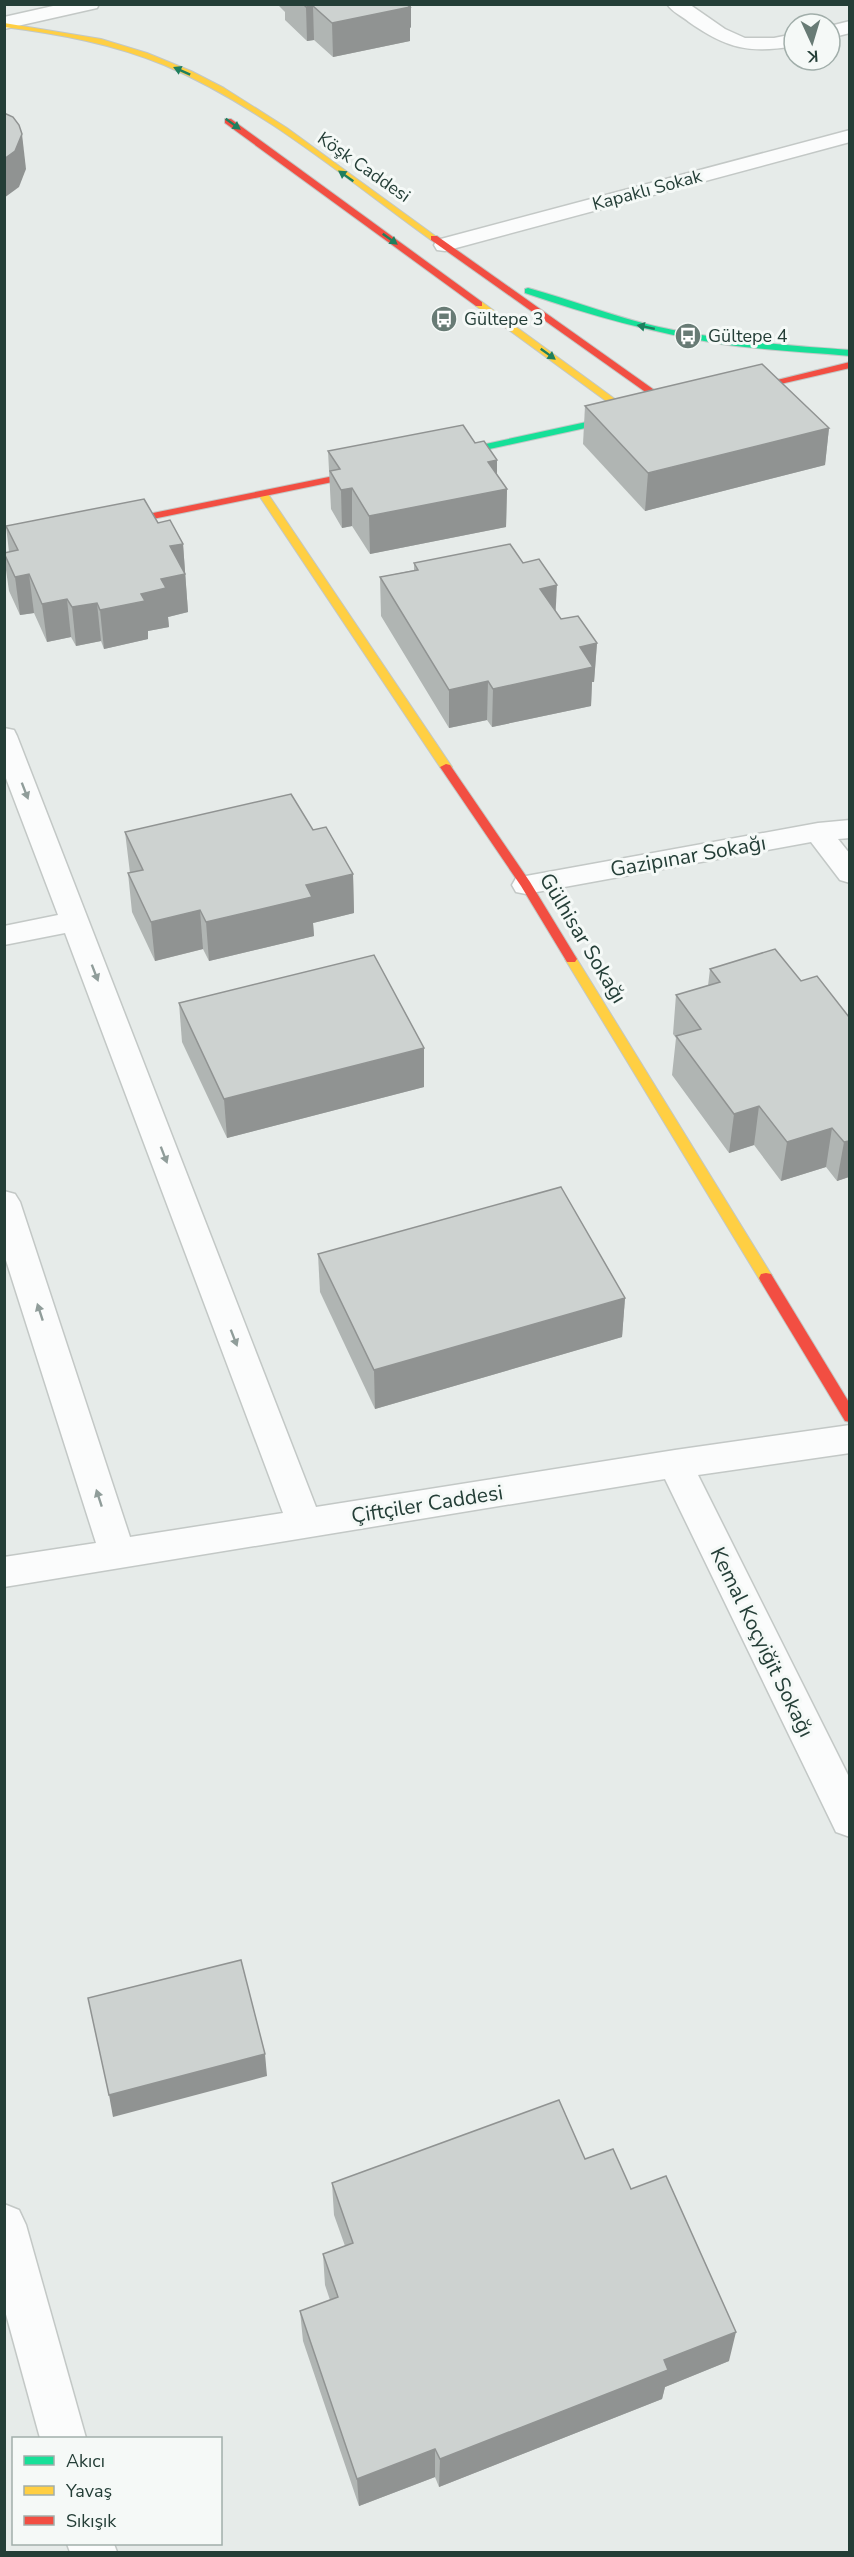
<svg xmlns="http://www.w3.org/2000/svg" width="854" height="2557" viewBox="0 0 854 2557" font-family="'Nunito Sans',sans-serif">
	<rect width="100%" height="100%" fill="#e6ebe9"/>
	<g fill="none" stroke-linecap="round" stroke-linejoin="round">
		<defs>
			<g id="street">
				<path d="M62 4H99L97 8 4 29V17Z"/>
				<path d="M667 4H689L725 29 745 38H774L794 34V46C749 54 726 48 689 22 682 16 672 12 667 4Z"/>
				<path d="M850 21V33L830 38V26Z"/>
				<path d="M850 130V142L445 251 437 250 434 245 437 240Z"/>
				<path d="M4 728 14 730 17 736 316 1507 675 1450 850 1425V1453L698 1475 850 1779V1837L836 1832 665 1479 4 1587V1557L96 1543 4 1254V1191L15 1194 20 1202 130 1537 283 1513 65 933 4 945V926L58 915 4 773Z"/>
				<path d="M850 820V838L838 839 850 854V883L840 880 811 842 526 894 516 892 512 885 516 878 526 876 818 823Z"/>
				<path d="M4 2204 19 2210 26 2225 86 2438H40L4 2307Z"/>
				<path d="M67 2544H114L117 2552H70Z"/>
			</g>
			<g id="fast">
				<path d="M528 288C572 300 615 317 659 327 722 341 786 345 850 350V356C807 352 763 350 721 344 654 333 589 315 525 293V289Z"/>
				<path d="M628 413 633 416 631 418 444 459 439 456 444 453Z"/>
			</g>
			<g id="slow">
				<path d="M4 23 101 39 147 53 191 71 224 88 287 128 438 238 431 240C345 178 262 107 164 65 113 44 59 34 4 27Z"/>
				<path d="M476 302H482L634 413V417H628L476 306Z"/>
				<path d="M263 491 268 494 452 767 450 769 446 770 440 767 258 494Z"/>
				<path d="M571 955 575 956 771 1274 773 1278 771 1282H761L565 959Z"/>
			</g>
			<g id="jam">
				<path d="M225 119H231L482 302V306H476L225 123Z"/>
				<path d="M431 236H437L674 404V408H668L431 240Z"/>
				<path d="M850 362V368L737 394 732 391Z"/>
				<path d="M373 468 376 469V473L109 528 104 525 109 522Z"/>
				<path d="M446 764 450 765 530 882 577 959 575 962H567L521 886 440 767Z"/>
				<path d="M766 1273 771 1274 850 1404V1422L845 1421 761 1282 759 1278 761 1274Z"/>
			</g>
		</defs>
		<use href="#street" stroke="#c3c8c6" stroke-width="3"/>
		<use href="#fast" stroke="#c2c8c6" stroke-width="2"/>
		<use href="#slow" stroke="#c2c8c6" stroke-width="2"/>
		<use href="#jam" stroke="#c2c8c6" stroke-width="2"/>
		<use href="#street" fill="#fbfcfc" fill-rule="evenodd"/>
		<use href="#fast" fill="#16e098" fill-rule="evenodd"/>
		<use href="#slow" fill="#ffcf43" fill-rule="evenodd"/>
		<use href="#jam" fill="#f24e42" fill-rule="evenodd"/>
	</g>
	<g fill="#b0b5b3">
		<path d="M277 4H411V27L410 28V41L333 57 314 40 307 41 285 20V12Z"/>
		<path d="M585 406 829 428 825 465 645 511 583 444Z"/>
		<path d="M475 443 497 460V475L507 489 506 527 370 554 352 526 342 528 331 509 328 451Z"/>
		<path d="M158 523 183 544 188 612 168 617 169 627 148 631V639L104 649 101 641 76 646 71 637 47 642 34 613 20 615 9 591 4 556V553L9 552 6 526Z"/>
		<path d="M414 563 556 612 561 619 597 643 594 682H592L591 706 492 727 487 720 449 728 381 616 380 577 414 570Z"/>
		<path d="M313 830 353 874 354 913 313 923 314 936 209 961 203 949 155 961 132 912 128 873H130L125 832Z"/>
		<path d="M710 969 801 981 849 1017V1177L837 1181 826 1167 781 1181 754 1145 729 1153 672 1075 676 1038 673 1034 676 995 708 986Z"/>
		<path d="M179 1003 424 1087 227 1138 182 1042Z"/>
		<path d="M318 1254 625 1298 622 1337 375 1409 320 1292Z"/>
		<path d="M585 2159 631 2189 729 2361 665 2387 662 2399 439 2487 435 2477 359 2506 303 2341 300 2311 330 2300 325 2285 323 2254 345 2246 334 2215 332 2183Z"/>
	</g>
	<g fill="#909392">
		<path d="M398 4H411V27L410 28V41L333 57 332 23Z"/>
		<path d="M313 6 314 40 307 41 306 7Z"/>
		<path d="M22 134 26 169 19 187 4 198V159Z"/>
		<path d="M829 428 825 465 645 511 648 473Z"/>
		<path d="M497 460V491L507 489 506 527 370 554 369 516 488 462Z"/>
		<path d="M352 488V526L342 528 341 490Z"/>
		<path d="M183 544 188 612 168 617 169 627 148 631V639L104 649 100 610 141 594 161 579 170 546Z"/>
		<path d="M29 574 34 613 20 615 15 577Z"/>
		<path d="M557 585 555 623 540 589Z"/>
		<path d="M67 599 71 637 47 642 42 604Z"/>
		<path d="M97 603 101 641 76 646 72 607Z"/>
		<path d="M597 643 594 682H592L591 706 492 727 493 689 580 647Z"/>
		<path d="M488 681 487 720 449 728V690Z"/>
		<path d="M353 874 354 913 313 923 314 936 209 961 206 922 306 885Z"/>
		<path d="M200 910 203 949 155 961 151 922Z"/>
		<path d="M424 1048V1087L227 1138 224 1099Z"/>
		<path d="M759 1106 754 1145 729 1153 734 1114Z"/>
		<path d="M832 1128 826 1167 781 1181 787 1142Z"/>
		<path d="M849 1141V1177L837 1181 844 1142Z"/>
		<path d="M625 1298 622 1337 375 1409 374 1370Z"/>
		<path d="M265 2054 267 2076 113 2117 109 2095Z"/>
		<path d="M736 2332 729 2361 665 2387 662 2399 439 2487 440 2459 664 2360Z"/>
		<path d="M435 2449V2477L359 2506 357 2479Z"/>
	</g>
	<g fill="#cdd2d0" stroke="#909392" stroke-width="1.5">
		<path d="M303 4H406L410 7 332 23 313 6 306 7Z"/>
		<path d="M4 113 13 117 19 125 22 134 15 151 4 159Z"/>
		<path d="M762 364 829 428 648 473 585 406Z"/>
		<path d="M463 425 475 443 484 441 497 460 488 462 507 489 369 516 352 488 341 490 330 471 340 469 328 451Z"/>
		<path d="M144 499 158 523 170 520 183 544 170 546 185 574 161 579 166 588 141 594 145 601 100 610 97 603 72 607 67 599 42 604 29 574 15 577 4 553 18 550 6 526Z"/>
		<path d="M510 544 523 563 539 559 557 585 540 589 561 619 578 616 597 643 580 647 593 667 493 689 488 681 449 690 380 577 418 570 414 563Z"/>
		<path d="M291 794 313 830 326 827 353 874 306 885 312 897 206 922 200 910 151 922 128 873 143 870 125 832Z"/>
		<path d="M775 949 801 981 817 976 849 1017V1141L844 1142 832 1128 787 1142 759 1106 734 1114 676 1036 701 1029 676 995 720 982 710 969Z"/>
		<path d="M374 955 424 1048 224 1099 179 1003Z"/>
		<path d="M561 1187 625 1298 374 1370 318 1254Z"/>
		<path d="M241 1960 265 2054 109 2095 88 1998Z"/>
		<path d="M559 2100 585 2159 613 2149 631 2189 666 2176 736 2332 664 2360 668 2370 440 2459 435 2449 357 2479 300 2311 338 2297 323 2254 353 2243 332 2183Z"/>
	</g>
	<defs><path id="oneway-solid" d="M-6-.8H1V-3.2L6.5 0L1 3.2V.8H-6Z" transform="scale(1.5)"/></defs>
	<g fill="#1e7f5e">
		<use href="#oneway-solid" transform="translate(182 71) rotate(-156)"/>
		<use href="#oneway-solid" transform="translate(233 124) rotate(36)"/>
		<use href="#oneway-solid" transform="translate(346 176) rotate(-145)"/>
		<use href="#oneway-solid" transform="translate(390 239) rotate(36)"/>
		<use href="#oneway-solid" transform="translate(646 327) rotate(-168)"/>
		<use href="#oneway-solid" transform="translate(548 354) rotate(36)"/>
	</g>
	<g fill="#909d9a">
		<use href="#oneway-solid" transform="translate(25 791) rotate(69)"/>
		<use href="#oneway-solid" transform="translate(95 973) rotate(69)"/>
		<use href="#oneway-solid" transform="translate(164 1155) rotate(69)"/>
		<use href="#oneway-solid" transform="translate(40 1312) rotate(-108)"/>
		<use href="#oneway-solid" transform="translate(234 1338) rotate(69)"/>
		<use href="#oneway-solid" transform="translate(99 1498) rotate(-108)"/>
	</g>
	<defs>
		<symbol id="bus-disc" viewBox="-11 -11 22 22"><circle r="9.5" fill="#687b75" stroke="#f5f9f7"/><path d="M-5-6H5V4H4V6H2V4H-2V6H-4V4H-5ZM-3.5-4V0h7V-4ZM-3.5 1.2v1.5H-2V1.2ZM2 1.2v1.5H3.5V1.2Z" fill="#fff"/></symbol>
	</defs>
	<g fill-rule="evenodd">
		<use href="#bus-disc" x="429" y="304" width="30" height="30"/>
		<use href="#bus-disc" x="673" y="321" width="30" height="30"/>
	</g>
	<g text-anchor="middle" stroke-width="6" stroke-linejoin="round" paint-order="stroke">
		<g font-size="18" fill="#243e37" stroke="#f5f9f7">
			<text transform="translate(364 167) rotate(35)" y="6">Köşk Caddesi</text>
			<text transform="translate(647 190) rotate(-15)" y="6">Kapaklı Sokak</text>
		</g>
		<g font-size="18" fill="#243e37" stroke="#f5f9f7" text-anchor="start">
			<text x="464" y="325">Gültepe 3</text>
			<text x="708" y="342">Gültepe 4</text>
		</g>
		<g font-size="21" fill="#243e37" stroke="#f5f9f7">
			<text transform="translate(688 856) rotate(-10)" y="7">Gazipınar Sokağı</text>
			<text transform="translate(583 938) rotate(59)" y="7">Gülhisar Sokağı</text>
			<text transform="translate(427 1504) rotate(-9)" y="7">Çiftçiler Caddesi</text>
			<text transform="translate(762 1642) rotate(64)" y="7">Kemal Koçyiğit Sokağı</text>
		</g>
	</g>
	<rect width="854" height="2557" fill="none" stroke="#243e37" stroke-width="12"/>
	<rect x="12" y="2437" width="210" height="108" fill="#f5f9f7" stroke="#a1aeaa" stroke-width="1.5"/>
	<rect x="24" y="2456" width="30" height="9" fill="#16e098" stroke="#a1aeaa" stroke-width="1.5"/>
	<text x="66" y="2467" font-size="18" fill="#243e37">Akıcı</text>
	<rect x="24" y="2486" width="30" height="9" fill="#ffcf43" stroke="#a1aeaa" stroke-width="1.5"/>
	<text x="66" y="2497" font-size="18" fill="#243e37">Yavaş</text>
	<rect x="24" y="2516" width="30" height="9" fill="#f24e42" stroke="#a1aeaa" stroke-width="1.5"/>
	<text x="66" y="2527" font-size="18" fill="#243e37">Sıkışık</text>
	<g transform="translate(812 42) rotate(176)"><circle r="28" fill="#f5f9f7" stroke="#a1aeaa" stroke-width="1.5"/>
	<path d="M0-4.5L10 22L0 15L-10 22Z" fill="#687b75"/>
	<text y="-9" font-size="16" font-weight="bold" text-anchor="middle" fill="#243e37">K</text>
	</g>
</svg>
